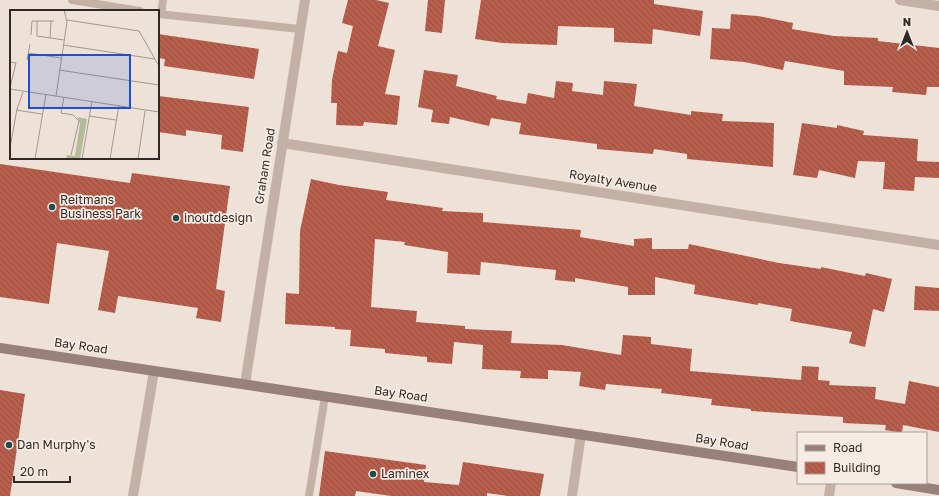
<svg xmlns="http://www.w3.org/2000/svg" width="939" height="496" viewBox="0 0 939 496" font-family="'Golos Text',sans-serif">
	<defs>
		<pattern id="building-back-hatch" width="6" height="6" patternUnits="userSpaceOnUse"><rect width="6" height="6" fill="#b85e4c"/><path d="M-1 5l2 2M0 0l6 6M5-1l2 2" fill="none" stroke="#964e3f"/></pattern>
	</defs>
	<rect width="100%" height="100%" fill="#eee2d8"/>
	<g fill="url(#building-back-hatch)">
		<path d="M348 0H376L389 3 378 46 395 50 385 94 400 96 397 125 364 122 363 126 336 125 337 103H331L332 80 338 51 347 53 353 26 342 23Z"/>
		<path d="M428 0H445L442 33 425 31Z"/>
		<path d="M481 0H654V4L703 11 700 36 653 29 652 44 614 42V28L558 26 557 45 502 43 475 39Z"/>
		<path d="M731 14 758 16 793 23 792 29 834 36 878 38V41L939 48V87H927L926 95 892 92 893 87 844 85V71L785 61 783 70 744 62 710 59 712 28 730 29Z"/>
		<path d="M158 34 259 49 254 79 164 66 165 59 158 58Z"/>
		<path d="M424 70 458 75 456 86 497 96 496 99 526 104 528 93 554 98 556 81 573 83 572 91 603 95 604 81 637 84 634 106 691 115V111L723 114 722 121 774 123 773 167 687 159V154L654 149 653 154 597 149V144L519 134 521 123 491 118 489 126 450 117 449 124 431 122 433 110 418 107Z"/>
		<path d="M158 96 249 107 243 152 221 149 222 135 186 130V136L158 132Z"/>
		<path d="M802 123 837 128V125L864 131 863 135 918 139 917 161 939 162V178L915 177 914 191 883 189 885 162 858 161 855 178 819 170 817 178 793 175Z"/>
		<path d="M0 164 130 183 132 173 230 186 216 289 225 291 221 322 196 318 198 308 118 296 115 313 98 310 109 251 57 243 49 304 0 297Z"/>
		<path d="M311 179 339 185 388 192 386 200 443 208 442 211 483 213V222L581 230 580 237 634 246V239L652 238V249H688L689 244 779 263 821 269V267L865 276 866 273 892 279 884 312 873 309 865 347 849 343 852 332 790 321 792 309 758 303V305L694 294 695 285 655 277V295H628V287L575 278V282L555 280 556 270 481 262 480 275 447 273 448 252 404 245 405 242 375 239 371 307 417 311 416 322 465 326V329L512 331 511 343 562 345 621 355 623 335 651 337V344L692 349 690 371 801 380 802 366 819 367 818 380 830 381 829 385 876 387 875 399 905 404 909 381 939 387V432L903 425 902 433 885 430 886 425 843 423V417L751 411V409L711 405 712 399 661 393 662 389 606 384 605 390 579 386 581 372 548 370V379L520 378 521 371 482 369 483 345 454 342 452 364 427 362V357L385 353V349L350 346 351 330 335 329V327L285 324 286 293 299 294 300 231Z"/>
		<path d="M915 286 939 288V311L914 310Z"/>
		<path d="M0 390 25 394 10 496H0Z"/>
		<path d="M325 451 426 465 424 482 459 485 463 462 544 474 540 496H508L487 493V496H391L356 491 355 496H319Z"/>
	</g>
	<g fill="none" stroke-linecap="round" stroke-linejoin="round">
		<g stroke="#c4b1a6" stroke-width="8">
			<path d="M72 0 140 11"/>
			<path d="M158 14 300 29"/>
			<path d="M161 14 163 0"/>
			<path d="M309 496 325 396"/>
		</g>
		<g stroke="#c4b1a6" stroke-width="10">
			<path d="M900 0 939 6"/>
			<path d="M282 143 939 245"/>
			<path d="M245 384 305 0"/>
			<path d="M133 496 154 371"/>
			<path d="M572 496 581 434"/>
			<path d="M829 496 831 483"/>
		</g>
		<g stroke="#978178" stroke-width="10">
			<path d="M0 348 798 467"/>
			<path d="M896 483 939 490"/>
		</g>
	</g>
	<g fill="#204d4d" stroke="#f6ece4" stroke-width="1.5">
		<circle cx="52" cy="207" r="4"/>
		<circle cx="176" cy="218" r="4"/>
		<circle cx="9" cy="445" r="4"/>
		<circle cx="373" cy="474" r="4"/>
	</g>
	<g text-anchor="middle" stroke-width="3.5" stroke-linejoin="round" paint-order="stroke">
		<g font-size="12" fill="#312926" stroke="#f6ece4">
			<text transform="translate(265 166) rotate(-81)" y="4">Graham Road</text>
			<text transform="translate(613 181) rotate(9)" y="4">Royalty Avenue</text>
			<text transform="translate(81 346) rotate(8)" y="4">Bay Road</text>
			<text transform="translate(401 394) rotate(8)" y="4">Bay Road</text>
			<text transform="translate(722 442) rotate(9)" y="4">Bay Road</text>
		</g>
		<g font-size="12" fill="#312926" stroke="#f6ece4" text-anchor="start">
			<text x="60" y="204">Reitmans<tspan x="60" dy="14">Business Park</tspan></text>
			<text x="184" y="222">inoutdesign</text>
			<text x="17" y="449">Dan Murphy's</text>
			<text x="381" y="478">Laminex</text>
		</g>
	</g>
	<g transform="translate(10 10)">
		<rect width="149" height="149" fill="#eee2d8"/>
		<path d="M67 107 77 109 70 149H56L57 145 65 146 70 113Z" fill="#b2bb9a"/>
		<path fill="none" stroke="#a29891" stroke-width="1" d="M57 10 129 21 149 56M27 11V26L54 30M21 25 22 11H44M40 28 41 11M53 35 145 49M18 43 51 48M17 50 20 34M0 52 6 53 0 78M49 60 149 75M0 79 149 102M46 86 57 12 54 0M54 87 51 103 63 105 69 111 61 145M6 100 32 104M79 106 106 110M0 138 7 99 13 82M25 149 36 84M72 149 82 91M100 149 109 95M128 149 135 101"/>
		<path fill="#1d4ed8" fill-opacity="0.15" stroke="#1d4ed8" stroke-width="2" d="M19 45H120V98H19Z"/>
		<rect width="149" height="149" fill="none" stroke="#312926" stroke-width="2"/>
	</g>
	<rect x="797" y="432" width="130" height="52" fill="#f6ece4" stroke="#a79e98"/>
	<rect x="805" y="445" width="20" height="6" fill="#978178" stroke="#a79e98"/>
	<text x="833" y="452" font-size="12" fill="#312926">Road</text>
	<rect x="805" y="462" width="20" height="12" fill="url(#building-back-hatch)" stroke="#a79e98"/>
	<text x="833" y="472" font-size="12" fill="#312926">Building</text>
	<g transform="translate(907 32)" stroke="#f6ece4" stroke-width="3" paint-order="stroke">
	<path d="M0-3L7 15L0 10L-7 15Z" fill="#312926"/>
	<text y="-6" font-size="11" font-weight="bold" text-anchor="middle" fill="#312926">N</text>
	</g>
	<path d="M14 476v6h56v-6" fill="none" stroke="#312926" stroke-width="2"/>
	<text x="20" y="476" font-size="12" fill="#312926" stroke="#f6ece4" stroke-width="3" paint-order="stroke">20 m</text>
</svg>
